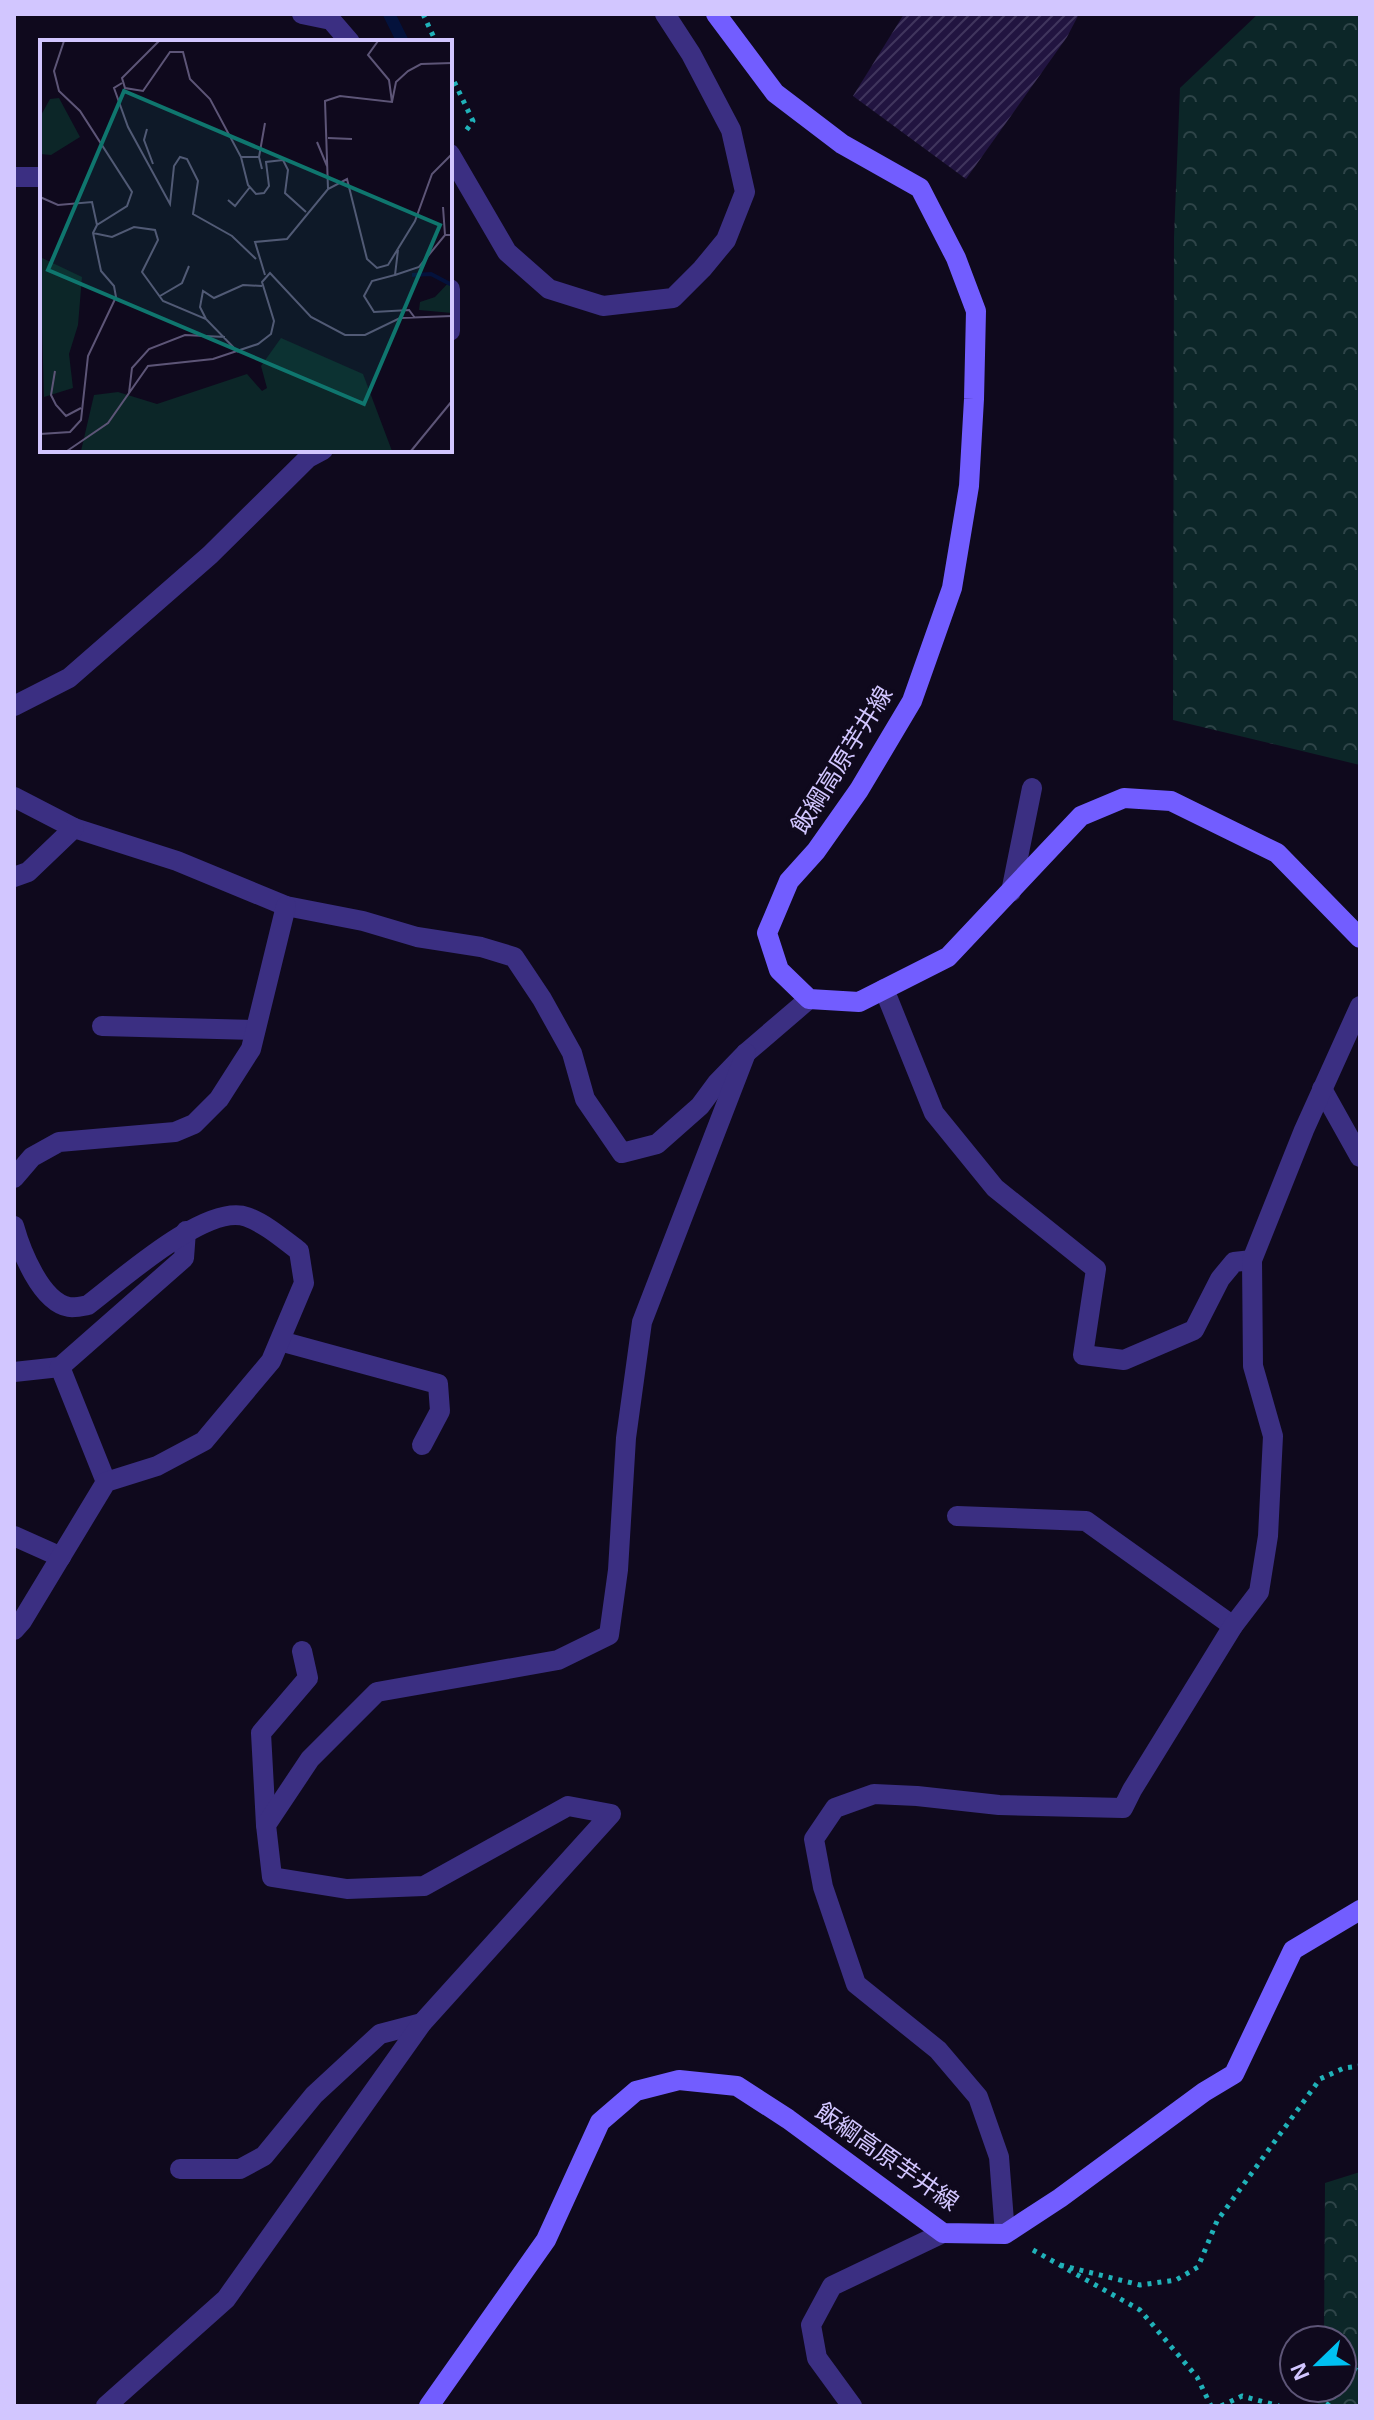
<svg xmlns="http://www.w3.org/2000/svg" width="1374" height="2420" viewBox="0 0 1374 2420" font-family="Arial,'Noto Sans JP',sans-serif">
	<defs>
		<pattern id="forest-crowns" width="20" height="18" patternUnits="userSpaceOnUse" patternTransform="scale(2)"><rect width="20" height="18" fill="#0c2628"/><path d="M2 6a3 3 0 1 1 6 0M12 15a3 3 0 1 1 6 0" fill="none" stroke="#2e4448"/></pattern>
		<pattern id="building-hatch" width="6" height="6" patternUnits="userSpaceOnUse" patternTransform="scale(2)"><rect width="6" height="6" fill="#211440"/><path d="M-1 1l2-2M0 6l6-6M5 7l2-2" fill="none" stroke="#40355d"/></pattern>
	</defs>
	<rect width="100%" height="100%" fill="#0f091d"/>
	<g fill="url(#forest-crowns)">
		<path d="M1258 14H1360V765L1173 720 1174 237 1180 88Z"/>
		<path d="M1360 2172V2406H1318L1319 2388H1342V2340H1324L1325 2183Z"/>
	</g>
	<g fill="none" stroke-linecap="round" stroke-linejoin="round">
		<path stroke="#04123c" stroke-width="12" d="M389 14 403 42"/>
	</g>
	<path fill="url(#building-hatch)" d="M904 14H1079L1067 37 966 179 853 96Z"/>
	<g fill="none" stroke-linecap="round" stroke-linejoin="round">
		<g stroke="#20b2b9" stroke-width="5" stroke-dasharray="4 6" stroke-linecap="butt">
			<path d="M423 14 436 42"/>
			<path d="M450 73 473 121 465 132"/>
			<path d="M1033 2250 1140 2310 1197 2377 1211 2406"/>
			<path d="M1060 2265 1140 2285 1176 2280 1198 2267 1217 2221 1320 2079 1344 2068 1360 2066"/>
			<path d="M1342 2386 1356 2367"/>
			<path d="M1221 2406 1242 2396 1279 2406"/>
			<path d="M1327 2406 1340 2388"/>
		</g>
		<g stroke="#3b2f82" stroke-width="20">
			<path d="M1011 892 1032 788"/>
			<path d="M102 1026 255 1030"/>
			<path d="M1322 1089 1360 1157"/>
			<path d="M280 1341 438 1384 440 1411 422 1445"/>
			<path d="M14 1372 60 1367"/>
			<path d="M106 1482 60 1367 184 1258 186 1231"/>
			<path d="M957 1516 1086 1521 1233 1626"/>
			<path d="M14 1536 61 1557"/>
			<path d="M266 1825 261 1733 308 1678 302 1651"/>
			<path d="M180 2169H240L264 2156 314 2095 380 2034 422 2023"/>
		</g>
		<g stroke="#3b2f82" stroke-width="20">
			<path d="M302 14 331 20 350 42"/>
			<path d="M450 154 507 252 549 289 603 306 673 298 702 269 726 240 745 192 731 130 691 54 665 14"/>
			<path d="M14 177H42"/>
			<path d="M450 289V331"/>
			<path d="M14 706 69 678 210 555 308 458 323 450"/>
			<path d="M14 797 74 828 177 861 286 906 363 921 417 937 481 947 514 957 542 999 572 1053 585 1099 622 1153 657 1144 700 1106 717 1083 746 1053 809 999"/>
			<path d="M14 877 28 872 74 828"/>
			<path d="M884 989 934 1113 995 1188 1096 1269 1083 1355 1124 1360 1194 1330 1220 1279 1234 1262 1252 1260"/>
			<path d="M14 1178 32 1157 59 1142 175 1132 194 1124 219 1099 251 1049 286 906"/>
			<path d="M14 1226C21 1251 41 1302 69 1307 75 1308 83 1306 88 1305 120 1281 207 1202 247 1217 266 1224 283 1239 299 1251L304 1283 271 1361 204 1441 157 1466 106 1482 22 1621 14 1630"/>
			<path d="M1005 2234 999 2157 978 2097 938 2050 856 1984 823 1887 814 1839 835 1808 874 1794 917 1796 999 1805 1123 1808 1132 1790 1233 1626 1259 1592 1268 1536 1273 1436 1253 1366 1252 1260 1304 1130 1360 1006"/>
			<path d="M106 2406 226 2299 422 2023 611 1814 568 1806 424 1886 347 1889 272 1877 266 1825 310 1759 377 1692 558 1660 609 1635 618 1570 626 1438 642 1322 746 1053"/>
			<path d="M852 2406 817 2358 811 2325 832 2286 943 2233"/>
		</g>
		<g stroke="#725dff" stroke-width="20">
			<path d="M716 14 775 93 842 144 920 188 956 258 976 311 974 399 969 486 952 588 912 701 859 790 816 851 789 881 767 933 779 970 809 999 859 1002 948 957 1081 816 1124 798 1171 801 1277 853 1360 938"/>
			<path d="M429 2406 546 2240 600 2122 636 2091 679 2080 737 2086 788 2119 943 2233 1005 2234 1060 2198 1204 2092 1234 2074 1293 1950 1360 1910"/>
		</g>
	</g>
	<g text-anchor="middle" stroke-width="8" stroke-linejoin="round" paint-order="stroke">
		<g font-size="24" fill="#d2c6ff" stroke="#0f091d">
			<text transform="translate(842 760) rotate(-58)" y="8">飯綱高原芋井線</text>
			<text transform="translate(887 2157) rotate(35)" y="8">飯綱高原芋井線</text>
		</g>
	</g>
	<g transform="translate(40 40)">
		<rect width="412" height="412" fill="#0f091d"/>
		<path d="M19 58 40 97 11 115 0 114V77L10 59ZM0 217 42 237 38 285 29 314 33 348 4 357ZM412 239V273L379 270 380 262 395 257ZM241 298 323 334 352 411H41L54 355 78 352 117 364 207 334 222 351 227 348 221 326Z" fill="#0c2628"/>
		<path fill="none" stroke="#04123c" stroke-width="4" d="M372 235 391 234 412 245"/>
		<path fill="none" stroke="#5d5577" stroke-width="2" d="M119 1 82 38 85 48 103 51 130 12H143L150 39 170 59 201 117 208 145 216 154 224 153 229 146 226 122 243 120 248 130 245 153 266 172M338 1 328 15 349 40 352 62M82 43 74 48 88 87 130 164 134 126 140 117 147 119 158 141 153 174 192 196 216 219M107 89 104 100 113 124M288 98 312 99M277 102 287 126M201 117H219L222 129M219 117 225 83M288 149 285 61 300 56 352 62 356 42 368 31 381 24 412 23M0 157 18 165 52 162 57 185M188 160 195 166 210 147M403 167 405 195M53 193 72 197 94 187 115 190 118 200 102 232 123 261 166 279 198 312M358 210 355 235 332 241 324 256 334 272 369 270 375 278M225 235 215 202 247 199 288 149 307 139 327 219 337 228 348 225 375 181 392 134 412 114M355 235 379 227 405 195H412M120 256 142 243 149 226M166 279 160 267 163 251 174 258 203 245 222 246M15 331 11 355 16 365 26 376 41 368M89 353 92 328 109 309 145 295 185 297M0 394 30 392 41 380 48 316 76 257 74 246 61 231 53 193 57 185 87 166 92 152 40 71 19 51 14 31 24 1M27 411 68 383 108 326 173 319 218 304 231 294 234 281 222 242 230 233 271 277 305 295H325L360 278 412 276M371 411 412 361"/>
		<path fill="#0f766e" fill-opacity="0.15" stroke="#0f766e" stroke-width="4" d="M84 51 400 185 324 364 8 230Z"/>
		<rect width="412" height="412" fill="none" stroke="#d2c6ff" stroke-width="4"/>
	</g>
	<rect width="1374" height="2420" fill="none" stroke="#d2c6ff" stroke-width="32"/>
	<g transform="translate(1318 2364) rotate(247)"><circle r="38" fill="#0f091d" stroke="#5d5577" stroke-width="2"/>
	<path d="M0-6L14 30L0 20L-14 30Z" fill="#00c0f1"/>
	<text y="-12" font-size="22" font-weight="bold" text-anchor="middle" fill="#d2c6ff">N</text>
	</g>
</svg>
